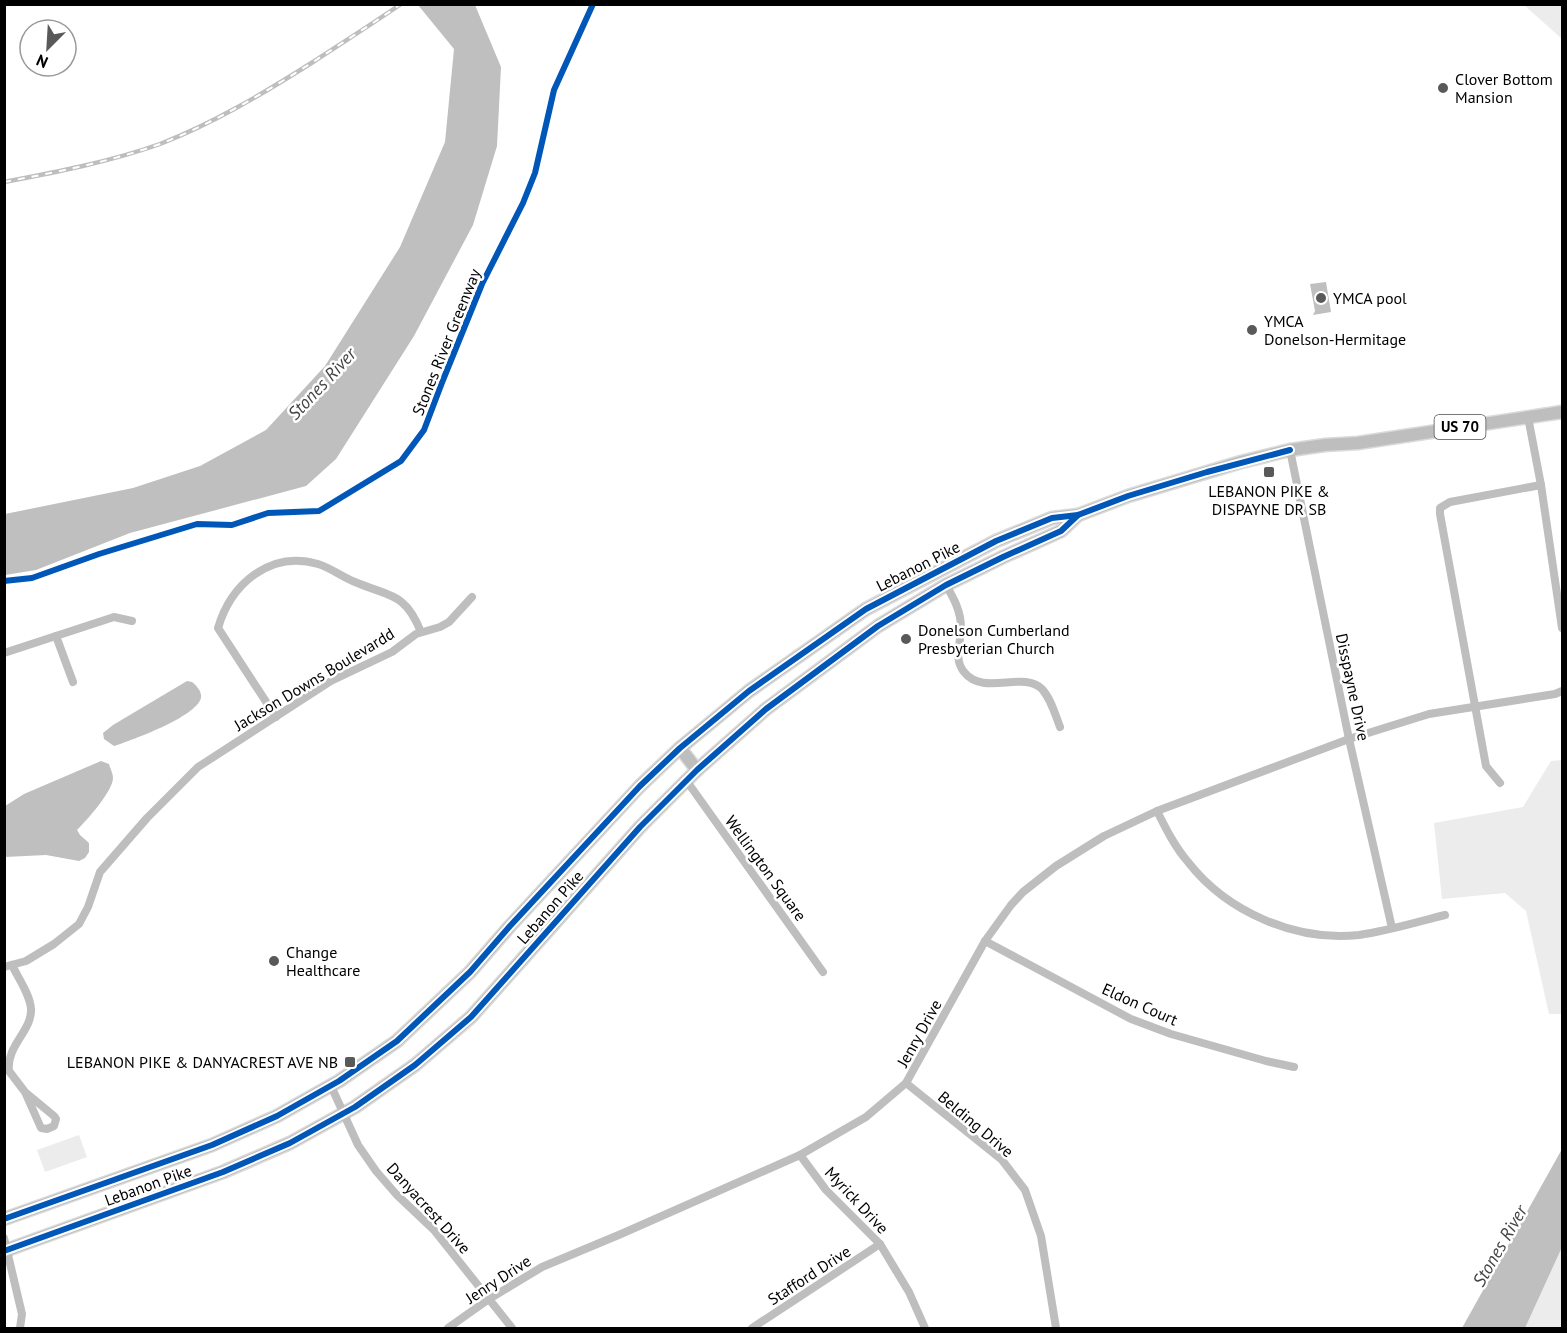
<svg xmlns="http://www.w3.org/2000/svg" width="1567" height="1333" viewBox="0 0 1567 1333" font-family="'PT Sans',sans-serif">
	<rect width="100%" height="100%" fill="#fff"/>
	<g fill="#ececec">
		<path d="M1524 5H1562V37L1561 38Z"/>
		<path d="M1562 760V1014H1549L1526 911 1505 893 1442 899 1434 823 1523 807 1551 761Z"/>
		<path d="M79 1135 87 1157 45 1172 37 1150Z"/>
		<path d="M1562 1187V1328H1476Z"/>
	</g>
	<g fill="#bfbfbf">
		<path d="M418 5H475L501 67 497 146 473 225 414 336 336 459 306 486 130 533 36 570 5 575V514L133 488 200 466 266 430 325 366 400 247 445 142 454 49Z"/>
		<path d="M1326 282 1331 312 1313 315 1315 311 1310 284Z"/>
		<path d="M187 681 192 682C197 686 202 692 201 698 196 717 132 740 114 746L104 739 103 733 113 725Z"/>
		<path d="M101 761 109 764C110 768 113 773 113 778 113 791 87 820 77 830L80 835 89 843V852L85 858 79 861 46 855 5 857V806L24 794Z"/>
		<path d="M1562 1149V1247L1525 1328H1462Z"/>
	</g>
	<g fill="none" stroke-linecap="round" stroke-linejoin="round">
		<defs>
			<g id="primary">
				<path d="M680 748 697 770"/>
				<path d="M4 1219 212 1145 277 1116 339 1081 397 1041 470 972 510 926 640 786 680 748 749 691 866 609 996 541 1052 518 1078 515 1128 496 1241 462 1290 450 1325 445 1358 443 1562 412"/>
				<path d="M4 1251 223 1172 290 1143 355 1107 415 1065 471 1017 640 827 697 770 766 709 878 626 946 585 1003 557 1061 531 1078 515"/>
			</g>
		</defs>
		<use href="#primary" stroke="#dbdbdb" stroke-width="15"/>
		<g stroke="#bebebe" stroke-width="8">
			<path d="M1528 417 1541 485 1562 628"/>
			<path d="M1290 450 1349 739 1392 928"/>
			<path d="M946 585C954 599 961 611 961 628 961 644 953 658 964 672 984 697 1023 670 1042 689 1051 699 1055 714 1060 727"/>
			<path d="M56 636 73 682"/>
			<path d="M4 653 114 617 132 621"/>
			<path d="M276 717 218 628C231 584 270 550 318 564 331 568 342 577 355 582 390 597 405 592 421 632"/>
			<path d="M686 780 823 972"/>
			<path d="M1500 783 1486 766 1440 514V508L1450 502 1541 485"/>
			<path d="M1157 811C1166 829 1175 847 1188 862 1227 912 1296 942 1359 935 1388 931 1417 922 1445 915"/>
			<path d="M985 941 1131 1019 1171 1034 1266 1061 1294 1067"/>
			<path d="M12 965C18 978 30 994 31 1009 32 1031 6 1046 9 1071L25 1092 41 1128 47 1129 54 1126 56 1119 54 1116 25 1092"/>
			<path d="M4 967 26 961 54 944 79 924 88 907 100 872 147 818 198 767 331 681 392 652 416 634 440 627 449 622 472 597"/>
			<path d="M906 1083 1002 1160 1025 1190 1041 1236 1056 1328"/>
			<path d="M331 1086 358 1145 376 1171 396 1194 434 1230 512 1328"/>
			<path d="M800 1155 826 1190 880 1244 909 1292 925 1328"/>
			<path d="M4 1238 22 1314 20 1328"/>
			<path d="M448 1328 489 1299 542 1267 621 1234 800 1155 866 1117 906 1083 985 941 1011 905 1023 892 1056 866 1104 836 1157 811 1349 739 1429 714 1555 694 1562 691"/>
			<path d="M752 1328 880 1244"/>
		</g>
		<use href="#primary" stroke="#bebebe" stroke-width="12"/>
		<defs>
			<path id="rail" d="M4 182C57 172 109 162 160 144 214 123 264 93 313 62 342 43 372 24 401 4"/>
		</defs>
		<use href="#rail" stroke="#bebebe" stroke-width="4.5"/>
		<use href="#rail" stroke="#fff" stroke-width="2" stroke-dasharray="7" stroke-linecap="butt"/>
		<defs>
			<g id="cycleway">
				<path d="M4 581 32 578 99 554 197 524 232 525 268 513 319 511 401 461 424 430 443 380 482 284 523 203 535 173 554 90 593 4"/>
				<path d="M4 1219 212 1145 277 1116 339 1081 397 1041 470 972 510 926 640 786 680 748 749 691 866 609 996 541 1052 518 1078 515 1128 496 1207 472 1290 450"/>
				<path d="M4 1251 223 1172 290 1143 355 1107 415 1065 471 1017 640 827 697 770 766 709 878 626 946 585 1003 557 1061 531 1078 515"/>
			</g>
		</defs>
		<use href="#cycleway" stroke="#fff" stroke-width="10"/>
		<use href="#cycleway" stroke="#0057b8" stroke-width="6"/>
	</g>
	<g fill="#595959" stroke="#fff" stroke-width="2">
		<circle cx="1443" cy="88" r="6"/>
		<circle cx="1321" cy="298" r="6"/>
		<circle cx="1252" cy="330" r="6"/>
		<rect x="1263" y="466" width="12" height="12" rx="3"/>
		<circle cx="906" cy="639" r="6"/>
		<circle cx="274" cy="961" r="6"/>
		<rect x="344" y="1056" width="12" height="12" rx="3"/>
	</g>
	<g text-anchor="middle" stroke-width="5" stroke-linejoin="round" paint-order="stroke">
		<rect fill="#fff" stroke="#4c4c4c" stroke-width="1.5" x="1434.5" y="415" width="51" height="24" rx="4.5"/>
		<g font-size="15" font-weight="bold" fill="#000">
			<text x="1460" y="432">US 70</text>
		</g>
		<g font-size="16" fill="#000" stroke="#fff" text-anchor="start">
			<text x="1455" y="85">Clover Bottom<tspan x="1455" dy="18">Mansion</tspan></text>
			<text x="1333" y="304">YMCA pool</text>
			<text x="1264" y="327">YMCA<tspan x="1264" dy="18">Donelson-Hermitage</tspan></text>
			<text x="1269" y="497" text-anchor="middle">LEBANON PIKE &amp;<tspan x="1269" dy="18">DISPAYNE DR SB</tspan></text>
			<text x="918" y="636">Donelson Cumberland<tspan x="918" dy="18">Presbyterian Church</tspan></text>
			<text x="286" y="958">Change<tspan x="286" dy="18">Healthcare</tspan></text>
			<text x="338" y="1068" text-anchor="end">LEBANON PIKE &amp; DANYACREST AVE NB</text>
		</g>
		<g font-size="16" fill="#000" stroke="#fff">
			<text transform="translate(446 342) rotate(-68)" y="6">Stones River Greenway</text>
			<text transform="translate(918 566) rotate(-27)" y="6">Lebanon Pike</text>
			<text transform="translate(314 679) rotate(-31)" y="6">Jackson Downs Boulevardd</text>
			<text transform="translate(1353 687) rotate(78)" y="6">Disspayne Drive</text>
			<text transform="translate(766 868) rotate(54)" y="6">Wellington Square</text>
			<text transform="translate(550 907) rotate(-49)" y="6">Lebanon Pike</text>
			<text transform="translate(1140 1004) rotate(24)" y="6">Eldon Court</text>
			<text transform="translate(919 1033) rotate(-61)" y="6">Jenry Drive</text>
			<text transform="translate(976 1124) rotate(40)" y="6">Belding Drive</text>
			<text transform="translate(148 1185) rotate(-20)" y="6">Lebanon Pike</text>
			<text transform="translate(857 1200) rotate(47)" y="6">Myrick Drive</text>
			<text transform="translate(429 1208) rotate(48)" y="6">Danyacrest Drive</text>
			<text transform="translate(809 1275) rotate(-33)" y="6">Stafford Drive</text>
			<text transform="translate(498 1279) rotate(-33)" y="6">Jenry Drive</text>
		</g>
		<g font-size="18" font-style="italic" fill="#444" stroke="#fff">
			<text transform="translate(322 384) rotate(-47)" y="6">Stones River</text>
			<text transform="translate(1500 1246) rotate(-60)" y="6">Stones River</text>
		</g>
	</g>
	<rect width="1567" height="1333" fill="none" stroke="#000000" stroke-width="12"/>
	<g transform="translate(48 48) rotate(204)"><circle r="28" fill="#ffffff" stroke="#999999" stroke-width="1.5"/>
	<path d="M0-4.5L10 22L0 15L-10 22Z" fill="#595959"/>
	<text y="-9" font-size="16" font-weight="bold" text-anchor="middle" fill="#000000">N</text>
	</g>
</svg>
